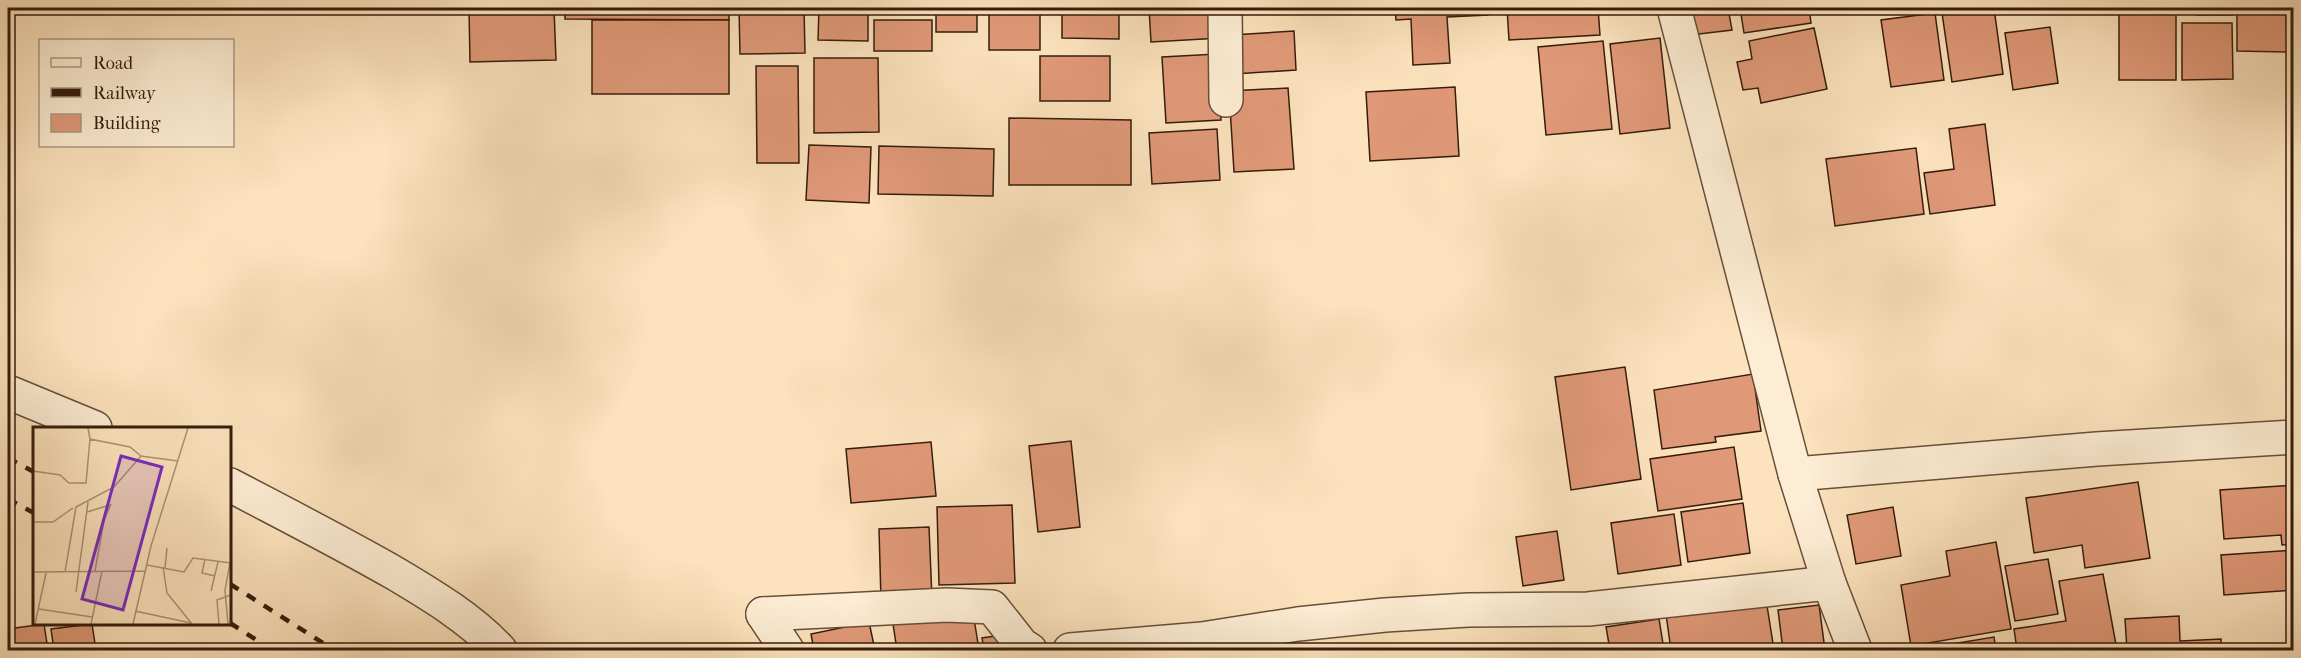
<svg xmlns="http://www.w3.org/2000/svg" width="2301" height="658" viewBox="0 0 2301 658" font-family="'IM FELL French Canon',serif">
	<rect width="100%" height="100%" fill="#fce3bd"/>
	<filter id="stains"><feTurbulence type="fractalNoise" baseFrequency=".00333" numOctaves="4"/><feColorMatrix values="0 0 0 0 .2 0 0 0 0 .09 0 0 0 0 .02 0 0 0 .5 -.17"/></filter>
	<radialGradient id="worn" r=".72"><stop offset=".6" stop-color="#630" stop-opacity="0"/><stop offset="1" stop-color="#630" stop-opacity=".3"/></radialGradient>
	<g fill="#e09978" stroke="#351c0c" stroke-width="1.5">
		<path d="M469 8H554L556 60 470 62Z"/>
		<path d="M565 8H729V20L565 19Z"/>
		<path d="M739 8H804L805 53 740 54Z"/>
		<path d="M819 8H868V41L818 40Z"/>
		<rect x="874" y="8" width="42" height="6"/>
		<rect x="936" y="8" width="41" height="24"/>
		<rect x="989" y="8" width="51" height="42"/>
		<path d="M1062 8H1119V39L1062 38Z"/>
		<path d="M1149 8H1219L1221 38 1151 42Z"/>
		<path d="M1235 8H1301L1235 12Z"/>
		<path d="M1395 8H1488V15L1447 17 1450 63 1413 65 1411 19 1396 20Z"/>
		<path d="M1507 8H1598L1600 35 1509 40Z"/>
		<path d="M1688 8H1728L1732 30 1691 35Z"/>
		<path d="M1740 8H1809L1811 23 1744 33Z"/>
		<path d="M1898 8H1933L1898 13Z"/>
		<path d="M1982 8H1994L2003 74 1952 82 1942 13Z"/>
		<rect x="2119" y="8" width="57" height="72"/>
		<rect x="2196" y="8" width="36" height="7"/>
		<path d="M2237 8H2286L2287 52 2237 51Z"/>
		<path d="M2291 8H2294V54H2292Z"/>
		<path d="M1935 13 1944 80 1891 87 1881 20Z"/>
		<rect x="592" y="20" width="137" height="74"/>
		<rect x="874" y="20" width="58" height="31"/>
		<path d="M2182 23H2232L2233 79 2182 80Z"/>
		<path d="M2050 27 2058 83 2013 90 2005 33Z"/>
		<path d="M1814 28 1827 89 1761 103 1758 88 1743 90 1737 62 1752 59 1749 41Z"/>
		<path d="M1294 31 1296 70 1234 74 1232 35Z"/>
		<path d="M1660 38 1670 128 1620 134 1610 44Z"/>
		<path d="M1603 41 1612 129 1546 135 1538 47Z"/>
		<path d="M1217 54 1221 120 1166 123 1162 57Z"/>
		<rect x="1040" y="56" width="70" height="45"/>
		<path d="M814 58H878L879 132 814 133Z"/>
		<path d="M756 66H798L799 163H757Z"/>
		<path d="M1455 87 1459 156 1370 161 1366 92Z"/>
		<path d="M1288 88 1294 169 1234 172 1229 91Z"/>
		<path d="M1009 118 1131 120V185H1009Z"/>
		<path d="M1985 124 1995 205 1930 214 1924 173 1954 169 1949 129Z"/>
		<path d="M1217 129 1220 180 1152 184 1149 133Z"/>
		<path d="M809 145 871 147 869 203 806 200Z"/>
		<path d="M879 146 994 149 993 196 878 194Z"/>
		<path d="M1916 148 1924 214 1835 226 1826 159Z"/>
		<path d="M1625 367 1641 479 1571 490 1555 377Z"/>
		<path d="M1753 374 1761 431 1715 437 1716 442 1662 449 1654 390Z"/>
		<path d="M1071 441 1080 527 1038 532 1029 446Z"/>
		<path d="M931 442 936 496 851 503 846 449Z"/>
		<path d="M1734 447 1742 499 1658 511 1650 459Z"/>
		<path d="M2138 482 2150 558 2085 568 2082 545 2034 553 2026 498Z"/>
		<path d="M2294 485V544L2282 545 2281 535 2224 539 2220 490Z"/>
		<path d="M1743 503 1750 553 1688 562 1681 512Z"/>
		<path d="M1012 505 1015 583 939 585 937 507Z"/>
		<path d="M1893 507 1901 556 1856 564 1847 515Z"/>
		<path d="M1674 514 1681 565 1618 574 1611 523Z"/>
		<path d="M929 527 932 599 881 600 879 529Z"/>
		<path d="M1557 531 1564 580 1523 586 1516 537Z"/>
		<path d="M1996 542 2011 629 1911 646 1901 585 1950 576 1946 551Z"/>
		<path d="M2294 550V590L2224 595 2221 555Z"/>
		<path d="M2048 559 2058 614 2015 621 2005 566Z"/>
		<path d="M2103 574 2117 650H2017L2014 629 2066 621 2059 581Z"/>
		<path d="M1765 593 1774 650H1671L1665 607Z"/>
		<path d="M2288 604H2294V650H2291Z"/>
		<path d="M1819 605 1825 650H1783L1778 610Z"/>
		<path d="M973 612 979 650H897L893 624Z"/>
		<path d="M2179 616 2180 641 2221 639V650H2127L2125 619Z"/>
		<path d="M1659 619 1664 650H1610L1606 627Z"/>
		<path d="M869 622 875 650H814L811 634Z"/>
		<path d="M44 624 48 650H8V629Z"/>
		<path d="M92 624 96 650H54L51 629Z"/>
		<path d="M1009 634 1012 650H984L982 638Z"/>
		<path d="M1994 637 1996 650H1915Z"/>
		<path d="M1586 645V650H1539Z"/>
	</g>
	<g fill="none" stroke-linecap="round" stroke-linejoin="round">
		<defs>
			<g id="minor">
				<path d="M1225 8 1226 100"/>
				<path d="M1674 8 1795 474 1829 583 1855 650"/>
				<path d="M8 392 95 428"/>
				<path d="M1795 474 2097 449 2294 437"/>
				<path d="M230 485C285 514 342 543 396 574 433 596 471 619 500 650"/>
				<path d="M763 614 947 605 992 607 1022 645 1030 650"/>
				<path d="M763 614 787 650"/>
				<path d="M1070 650 1202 639 1298 624 1385 615 1468 610 1588 609 1829 583"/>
			</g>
		</defs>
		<use href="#minor" stroke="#674e38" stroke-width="36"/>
		<use href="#minor" stroke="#fdedd4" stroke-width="33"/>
		<g stroke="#351c0c" stroke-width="4.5" stroke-dasharray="10 10" stroke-linecap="butt">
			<path d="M8 458 34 472"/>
			<path d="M8 499 34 513"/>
			<path d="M230 584 334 650"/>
			<path d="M230 623 272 650"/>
		</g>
	</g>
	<g transform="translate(33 427)">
		<rect width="198" height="198" fill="#fce3bd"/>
		<path fill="none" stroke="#ac9376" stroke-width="1.5" d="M55 1 57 12 97 20 108 29M0 44 27 48 36 56H53L57 12M54 85 77 78M0 95H20L40 81M172 132 169 146 182 149M114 138 151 145 160 131 198 136M130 140 134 166 159 197M132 141 134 121M62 144 71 93 78 77M0 145 112 144M32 145 43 80 81 60 108 29 145 34M178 164 185 135M43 165 55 75M6 182 59 190M102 184 158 196M2 197 13 146M58 197 69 144M100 197 118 119 155 1M186 197 184 173 198 168M195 197 192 163 197 136"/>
		<path fill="#7b2cbf" fill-opacity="0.15" stroke="#7b2cbf" stroke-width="3" d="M88 29 129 40 90 183 49 172Z"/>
		<rect width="198" height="198" fill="none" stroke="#351c0c" stroke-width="3"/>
	</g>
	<rect width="2301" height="658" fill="none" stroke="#fce3bd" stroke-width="30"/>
	<rect x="9" y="9" width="2283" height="640" fill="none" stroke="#351c0c" stroke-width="3"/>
	<rect x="15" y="15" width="2271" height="628" fill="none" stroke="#351c0c" stroke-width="1.5"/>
	<rect x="39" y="39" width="195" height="108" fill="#fdedd4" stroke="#ad9984" stroke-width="1.5"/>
	<rect x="51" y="58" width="30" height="9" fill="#fdedd4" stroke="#ad9984" stroke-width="1.5"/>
	<text x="93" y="69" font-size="18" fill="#351c0c">Road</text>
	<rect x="51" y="88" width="30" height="9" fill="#351c0c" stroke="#ad9984" stroke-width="1.5"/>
	<text x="93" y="99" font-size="18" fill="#351c0c">Railway</text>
	<rect x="51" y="114" width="30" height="18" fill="#e09978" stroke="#ad9984" stroke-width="1.5"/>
	<text x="93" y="129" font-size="18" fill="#351c0c">Building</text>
	<rect width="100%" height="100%" filter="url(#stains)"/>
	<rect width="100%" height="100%" fill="url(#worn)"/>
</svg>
